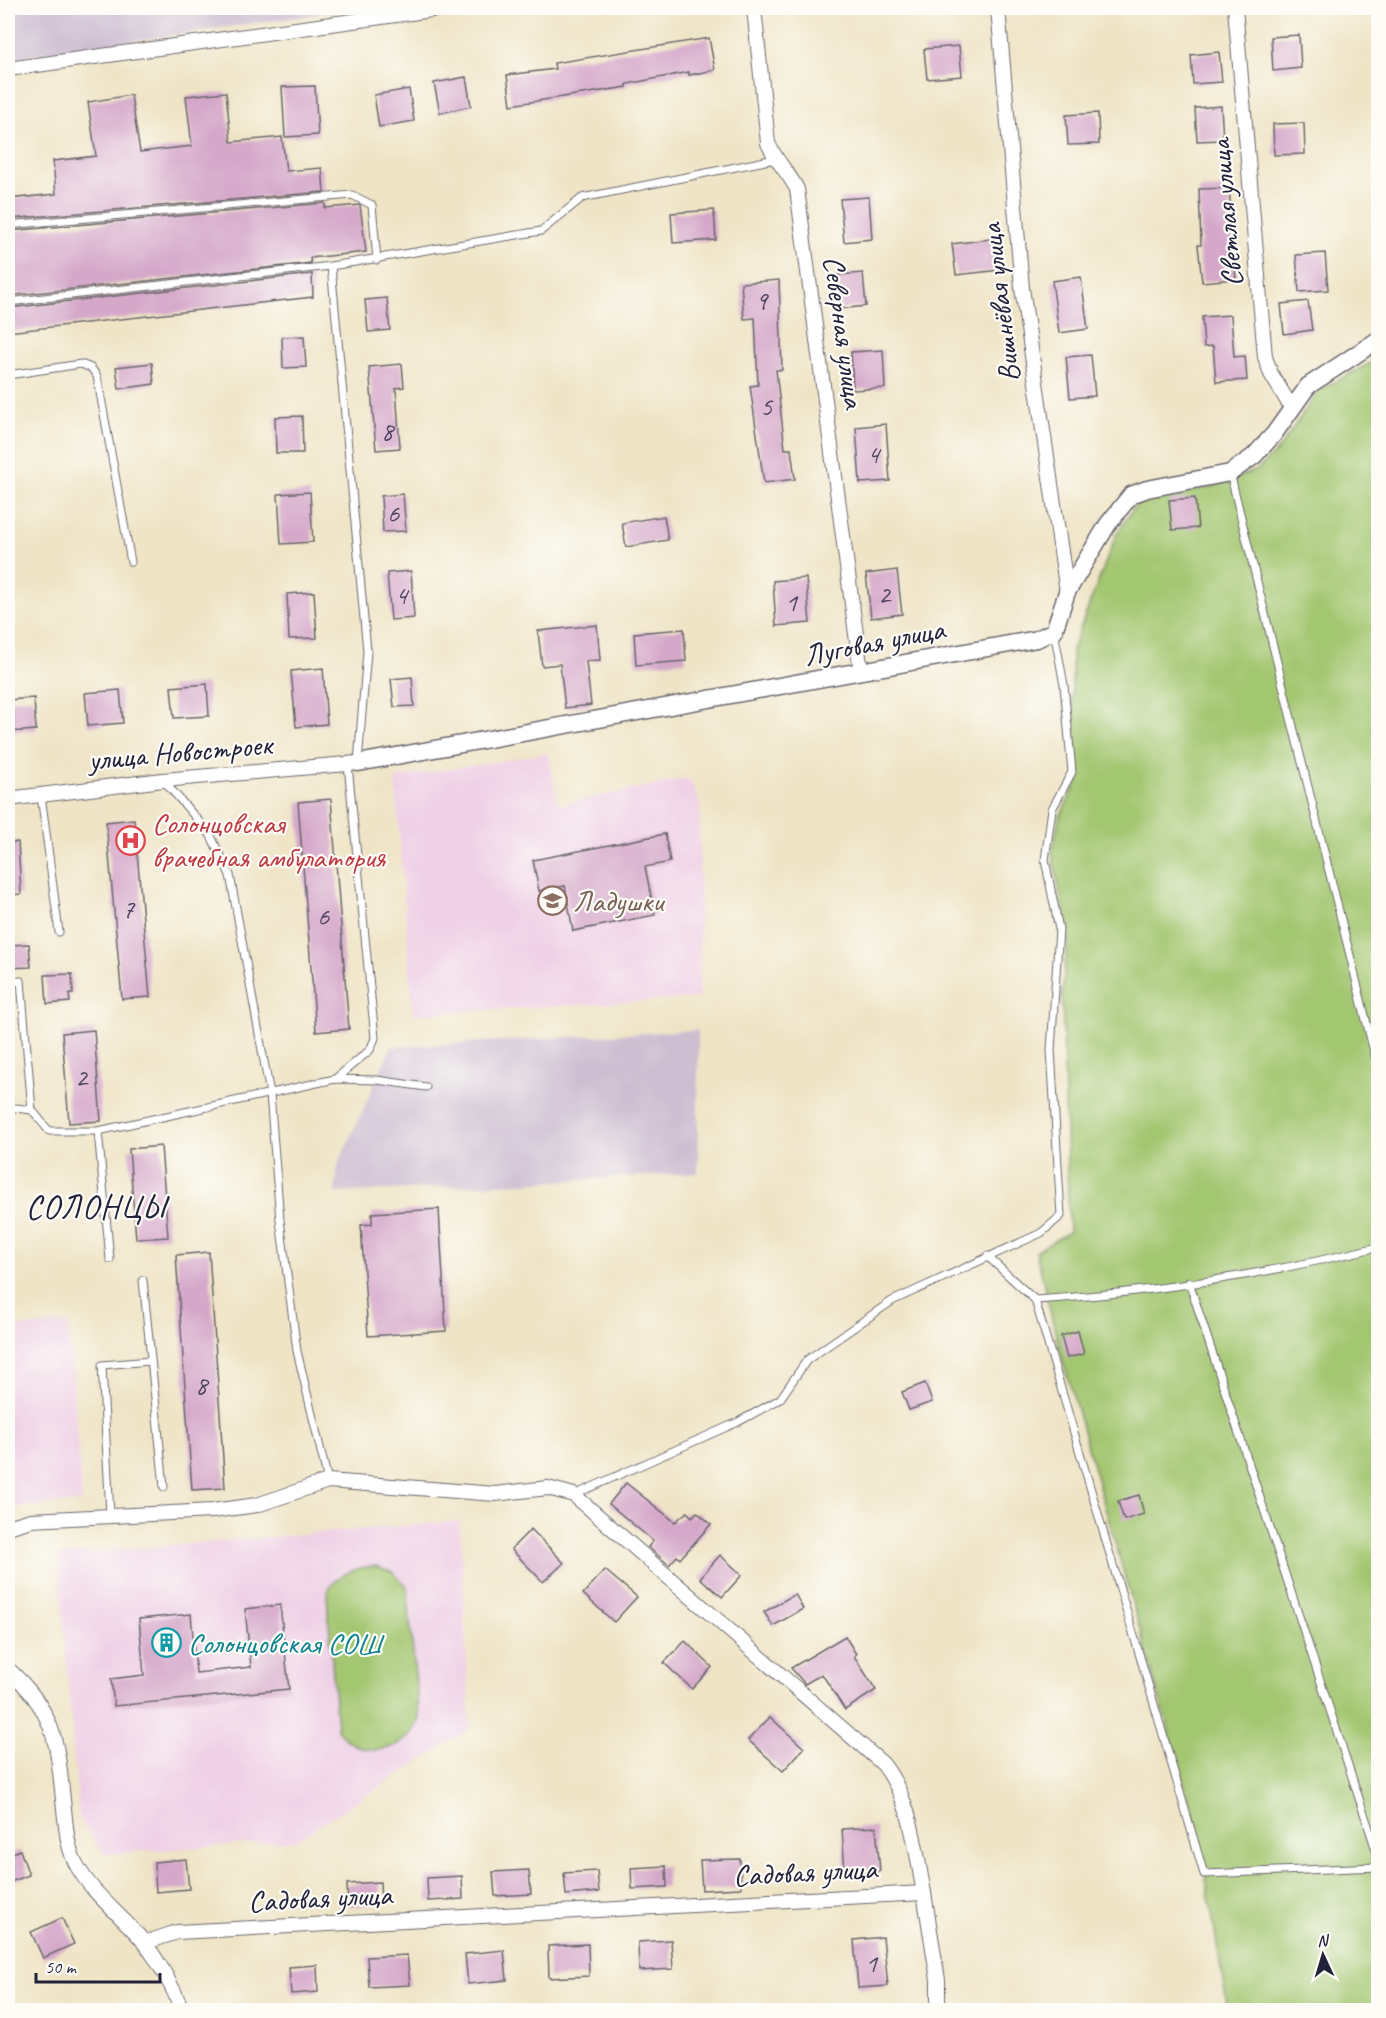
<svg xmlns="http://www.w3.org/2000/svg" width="1386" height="2018" viewBox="0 0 1386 2018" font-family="Caveat,sans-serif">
	<rect width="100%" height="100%" fill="#fdfcf7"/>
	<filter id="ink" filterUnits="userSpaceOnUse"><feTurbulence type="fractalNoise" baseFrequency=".0167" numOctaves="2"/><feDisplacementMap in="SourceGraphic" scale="12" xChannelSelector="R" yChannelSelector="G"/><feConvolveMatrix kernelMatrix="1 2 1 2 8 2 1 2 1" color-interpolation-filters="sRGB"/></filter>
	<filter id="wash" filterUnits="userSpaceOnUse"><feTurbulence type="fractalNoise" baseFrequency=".008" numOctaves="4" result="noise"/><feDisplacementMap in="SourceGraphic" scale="24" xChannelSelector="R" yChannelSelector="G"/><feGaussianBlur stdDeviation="1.35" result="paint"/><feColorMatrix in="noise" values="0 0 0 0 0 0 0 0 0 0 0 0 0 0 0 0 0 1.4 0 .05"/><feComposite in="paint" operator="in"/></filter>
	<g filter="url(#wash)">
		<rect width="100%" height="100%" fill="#efe4c6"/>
		<g fill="#efd0e6">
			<path d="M548 753 558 805 689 778 700 804 699 998 413 1014 395 778Z"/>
			<path d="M68 1323 82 1502 8 1508V1328Z"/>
			<path d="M460 1521 470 1729 296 1840 103 1854 79 1818 58 1555Z"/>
		</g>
		<g fill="#cdbed2">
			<path d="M8 8H358L8 59Z"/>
			<path d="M698 1030V1173L335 1193 338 1165 391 1047Z"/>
		</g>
		<g fill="#a3c66f" stroke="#627455" stroke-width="1.5">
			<path d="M1378 359V2010H1228L1198 1832 1057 1340 1036 1251 1069 1232 1062 994 1068 935 1052 853 1059 818 1078 781 1072 726V650L1116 535 1139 500 1212 487 1257 470 1278 450 1319 390Z"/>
			<path d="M375 1566 391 1571 407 1586 419 1718C409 1755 357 1761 337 1729L327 1595C331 1575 358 1567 375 1566Z"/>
		</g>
		<g id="blocks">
			<g fill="#d5a8ca">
				<path d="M1299 35 1301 68 1273 71 1271 37Z"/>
				<path d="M709 38 715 70 689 75V72L627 84V87L511 105 507 75 555 69 554 63Z"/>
				<path d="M959 46 962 76 927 79 924 49Z"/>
				<path d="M1219 52 1222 82 1193 84 1191 55Z"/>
				<path d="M466 77 471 106 440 113 434 83Z"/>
				<path d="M315 86 318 135 285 137 282 87Z"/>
				<path d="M409 89 414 121 379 127 374 95Z"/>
				<path d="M226 92 231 142 282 137 286 171 322 168 324 192 8 219V199L56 194 53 161 96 156 88 102 131 95 140 152 192 146 186 96Z"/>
				<path d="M1221 106 1223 140 1197 141 1195 108Z"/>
				<path d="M1098 113 1099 144 1068 145 1066 115Z"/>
				<path d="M1304 123 1305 154 1274 155 1273 124Z"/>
				<path d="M1229 188 1236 279 1202 282 1198 245H1201L1199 189Z"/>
				<path d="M869 197 872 239 844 242 840 199Z"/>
				<path d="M325 203V208L360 205 366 252 310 258 311 263 8 296V231Z"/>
				<path d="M714 210 716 240 673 243 671 213Z"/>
				<path d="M998 238 1001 270 956 275 952 244Z"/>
				<path d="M1325 253 1328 290 1299 292 1296 255Z"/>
				<path d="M863 273 866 306 840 309 837 275Z"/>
				<path d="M312 274 313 297 8 332V308Z"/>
				<path d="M1081 277 1088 329 1059 333 1052 281Z"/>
				<path d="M779 280 782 370H776L785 449H791L795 479 764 483 750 386 758 385 755 318 744 319 741 283Z"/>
				<path d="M387 298 390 330 368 332 365 300Z"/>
				<path d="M1308 301 1312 330 1284 334 1281 304Z"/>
				<path d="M1231 315 1234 357 1245 356 1247 380 1216 382 1213 346 1204 347 1202 317Z"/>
				<path d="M304 336 306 367 283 368 282 337Z"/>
				<path d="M883 350 885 388 853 390 851 352Z"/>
				<path d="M1091 355 1095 396 1070 398 1066 357Z"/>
				<path d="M152 363 154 384 119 389 116 367Z"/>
				<path d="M402 364 404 387 396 388 400 448 376 450 369 367Z"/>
				<path d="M302 416 303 453H276L275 417Z"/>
				<path d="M886 424 890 481 860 483 856 427Z"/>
				<path d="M310 492 313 542 281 544 278 494Z"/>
				<path d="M403 494 406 531 383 532 381 496Z"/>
				<path d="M1195 498 1198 528 1172 530 1169 500Z"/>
				<path d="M664 516 668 540 626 547 622 523Z"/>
				<path d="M897 570 902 614 871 618 866 574Z"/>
				<path d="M411 571 414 618 391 620 387 573Z"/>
				<path d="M806 578 810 623 776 626 773 581Z"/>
				<path d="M314 592 317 638 289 639 287 594Z"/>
				<path d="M597 625 600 660 586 661 591 705 565 708 560 664 542 666 538 631Z"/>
				<path d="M684 629 686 661 636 665 634 633Z"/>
				<path d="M323 668 327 724 296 727 291 671Z"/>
				<path d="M412 677 414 706 394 707 391 679Z"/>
				<path d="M207 684 209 716 174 718 171 687Z"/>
				<path d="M120 690 123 723 88 726 85 693Z"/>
				<path d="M34 698 36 730 8 732V700Z"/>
				<path d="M331 799 349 1029 316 1032 298 802Z"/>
				<path d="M134 819 150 997 122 999 106 822Z"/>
				<path d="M665 834 670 862 645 867 655 915 573 931 565 886 539 891 533 860Z"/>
				<path d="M18 842 21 894 8 895V843Z"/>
				<path d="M29 944 31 967 8 968V945Z"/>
				<path d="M72 974 73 994H69L70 1002 47 1004 45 975Z"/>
				<path d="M94 1030 101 1121 69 1123 62 1033Z"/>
				<path d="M161 1146 168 1237 136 1239 129 1149Z"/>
				<path d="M439 1209 446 1331 368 1336 361 1225 372 1224V1213Z"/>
				<path d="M209 1252 225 1488 192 1490 176 1255Z"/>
				<path d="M1078 1331 1084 1354 1067 1358 1061 1336Z"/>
				<path d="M925 1383 932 1402 909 1410 902 1392Z"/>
				<path d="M626 1483 675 1522 687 1512 692 1517 697 1512 711 1524 680 1559 677 1556 669 1565 648 1547 653 1541 609 1504Z"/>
				<path d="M1139 1495 1144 1514 1124 1520 1118 1501Z"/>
				<path d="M531 1529 564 1563 543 1582 511 1549Z"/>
				<path d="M720 1555 742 1575 722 1597 700 1578Z"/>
				<path d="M605 1570 637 1597 614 1622 583 1594Z"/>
				<path d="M795 1594 803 1609 773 1626 764 1612Z"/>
				<path d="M280 1605 289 1689 114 1706 111 1679 144 1675 139 1619 191 1614 196 1673 251 1667 245 1609Z"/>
				<path d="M845 1636 856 1654 854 1656 876 1690 845 1710 822 1674 805 1684 791 1668Z"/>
				<path d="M685 1641 712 1667 692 1689 664 1663Z"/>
				<path d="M770 1717 804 1748 783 1771 748 1740Z"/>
				<path d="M876 1827 880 1871 845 1873 842 1829Z"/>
				<path d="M20 1850 29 1875 8 1883V1855Z"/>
				<path d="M186 1859 189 1889 156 1892 154 1862Z"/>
				<path d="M740 1859 741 1888 702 1890 700 1860Z"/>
				<path d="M666 1866 667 1887 632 1889 631 1868Z"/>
				<path d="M529 1870 531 1894 495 1896 493 1872Z"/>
				<path d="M597 1871 599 1892 566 1895 564 1873Z"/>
				<path d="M462 1876 463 1899 428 1901 427 1878Z"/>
				<path d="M380 1882 381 1904 348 1906 347 1884Z"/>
				<path d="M62 1918 74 1944 43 1958 31 1932Z"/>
				<path d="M883 1937 888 1986 858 1988 854 1940Z"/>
				<path d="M671 1940 673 1969 639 1971 638 1942Z"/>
				<path d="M588 1944 589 1976 549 1978 548 1946Z"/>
				<path d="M504 1950 507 1980 468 1984 465 1954Z"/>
				<path d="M407 1955 410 1985 369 1987 367 1957Z"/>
				<path d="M317 1965 318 1992 291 1994 289 1967Z"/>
			</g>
		</g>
	</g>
	<g filter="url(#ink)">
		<use href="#blocks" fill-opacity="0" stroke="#6a666c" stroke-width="1.5"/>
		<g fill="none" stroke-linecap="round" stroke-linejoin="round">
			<defs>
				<g id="service">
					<path d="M8 225 352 195 372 205 377 260"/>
					<path d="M331 266 367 651 358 762"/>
					<path d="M8 302 331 266 541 231 582 198 775 159"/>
					<path d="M8 375 81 364 91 368 97 376 131 562"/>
					<path d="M1230 473 1378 1068"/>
					<path d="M163 780 210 834 230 875 270 1094 280 1220 297 1351 328 1481"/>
					<path d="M41 795 59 932"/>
					<path d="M8 982 21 981 32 1110"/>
					<path d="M335 1079 370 1050 375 1038 348 765"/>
					<path d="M8 1107 32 1110 49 1131H98L335 1079 377 1080 426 1087"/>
					<path d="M98 1131 110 1259"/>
					<path d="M987 1256 1035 1300 1204 1874 1378 1867"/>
					<path d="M143 1280 164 1487"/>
					<path d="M1189 1282 1378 1856"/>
					<path d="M1035 1300C1150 1293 1267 1274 1378 1247"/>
					<path d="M574 1495 738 1422 780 1399 807 1360 892 1301 1041 1233 1061 1216 1051 1050 1059 929 1045 860 1052 809 1072 772 1064 685 1054 631"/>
					<path d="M110 1515 102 1365 151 1361"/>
				</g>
				<g id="minor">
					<path d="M754 8 768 143C775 160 788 172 797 189L861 672"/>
					<path d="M998 8 1022 288 1067 592"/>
					<path d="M1235 8 1265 357 1271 374 1291 407"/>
					<path d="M8 69 446 8"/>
					<path d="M8 799 163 780 358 763"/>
					<path d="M8 1527 31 1520 212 1511 257 1505 328 1481 495 1494 548 1488 574 1495 883 1764C912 1802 915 1847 924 1893L177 1932 144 1943"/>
					<path d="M8 1669C58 1714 57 1745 64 1809 66 1827 67 1846 75 1862 91 1894 122 1915 144 1942 159 1962 173 1987 182 2010"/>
					<path d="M924 1893 938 1980V2010"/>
				</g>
				<path id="tertiary" d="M358 763 1037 639 1054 631 1067 592 1108 524 1131 495 1147 489 1230 473 1254 456 1274 434 1308 386 1378 340"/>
			</defs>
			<use href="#service" stroke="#6a666c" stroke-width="9"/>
			<use href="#minor" stroke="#6a666c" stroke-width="16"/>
			<use href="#tertiary" stroke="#6a666c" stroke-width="19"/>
			<use href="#service" stroke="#fff" stroke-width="7"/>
			<use href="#minor" stroke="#fff" stroke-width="14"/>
			<use href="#tertiary" stroke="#fff" stroke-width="16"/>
		</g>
	</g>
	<defs>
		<symbol id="hospital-ring" viewBox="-11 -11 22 22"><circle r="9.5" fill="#fdfcf7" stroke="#e0444e" stroke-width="1.5"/><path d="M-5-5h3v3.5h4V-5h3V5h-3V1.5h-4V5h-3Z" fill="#e0444e"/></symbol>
		<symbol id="school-ring" viewBox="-11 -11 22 22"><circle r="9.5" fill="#fdfcf7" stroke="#8d6e63" stroke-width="1.5"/><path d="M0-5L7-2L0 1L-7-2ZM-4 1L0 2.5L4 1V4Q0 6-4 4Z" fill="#8d6e63"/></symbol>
		<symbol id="building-ring" viewBox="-11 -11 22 22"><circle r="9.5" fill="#fdfcf7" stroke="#0f9aa8" stroke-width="1.5"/><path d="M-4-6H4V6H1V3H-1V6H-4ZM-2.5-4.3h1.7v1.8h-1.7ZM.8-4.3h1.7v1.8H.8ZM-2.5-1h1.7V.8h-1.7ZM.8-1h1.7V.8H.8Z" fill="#0f9aa8"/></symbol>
	</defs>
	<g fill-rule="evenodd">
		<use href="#hospital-ring" x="114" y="824" width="33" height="33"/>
		<use href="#school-ring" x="536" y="884" width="33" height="33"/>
		<use href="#building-ring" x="150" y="1626" width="33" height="33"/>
	</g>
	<g text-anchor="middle" stroke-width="4.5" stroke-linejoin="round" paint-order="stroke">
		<g font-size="27" fill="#4f445f">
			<text x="761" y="309">9</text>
			<text x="766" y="415">5</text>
			<text x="387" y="440">8</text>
			<text x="873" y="463">4</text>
			<text x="393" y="522">6</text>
			<text x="884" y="603">2</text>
			<text x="401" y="604">4</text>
			<text x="791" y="611">1</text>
			<text x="128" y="918">7</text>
			<text x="323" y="925">6</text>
			<text x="81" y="1086">2</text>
			<text x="201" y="1394">8</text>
			<text x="871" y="1972">1</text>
		</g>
		<g font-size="30" fill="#22223b" stroke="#fdfcf7">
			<text transform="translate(1226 213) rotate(-95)" y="10">Светлая улица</text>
			<text transform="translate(1000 303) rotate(-97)" y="10">Вишнёвая улица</text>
			<text transform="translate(844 332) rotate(82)" y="10">Северная улица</text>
			<text transform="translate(874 642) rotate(-11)" y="10">Луговая улица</text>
			<text transform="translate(180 752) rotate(-5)" y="10">улица Новостроек</text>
			<text transform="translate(805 1872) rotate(-3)" y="10">Садовая улица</text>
			<text transform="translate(320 1898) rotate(-3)" y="10">Садовая улица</text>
		</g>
		<g font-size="30" fill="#be3a42" stroke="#fdfcf7" text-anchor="start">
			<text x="152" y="833">Солонцовская<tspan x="152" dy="34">врачебная амбулатория</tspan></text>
		</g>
		<g font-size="30" fill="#785e54" stroke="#fdfcf7" text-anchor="start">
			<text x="573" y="911">Ладушки</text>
		</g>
		<g font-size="30" fill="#0d838f" stroke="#fdfcf7" text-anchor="start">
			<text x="188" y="1653">Солонцовская СОШ</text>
		</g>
		<g font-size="33" letter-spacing="1.5" fill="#22223b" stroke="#fdfcf7">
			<text x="96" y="1218">СОЛОНЦЫ</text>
		</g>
	</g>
	<rect width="1386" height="2018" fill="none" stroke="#fdfcf7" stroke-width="30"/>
	<g transform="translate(1323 1955) rotate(356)" stroke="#fdfcf7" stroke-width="4.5" paint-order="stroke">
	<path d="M0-4.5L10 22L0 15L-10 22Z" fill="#22223b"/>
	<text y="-9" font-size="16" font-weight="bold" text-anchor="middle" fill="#22223b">N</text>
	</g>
	<path d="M36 1973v9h124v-9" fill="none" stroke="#22223b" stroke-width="3"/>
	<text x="45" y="1973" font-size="18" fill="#22223b" stroke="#fdfcf7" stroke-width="4.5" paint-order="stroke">50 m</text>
</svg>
